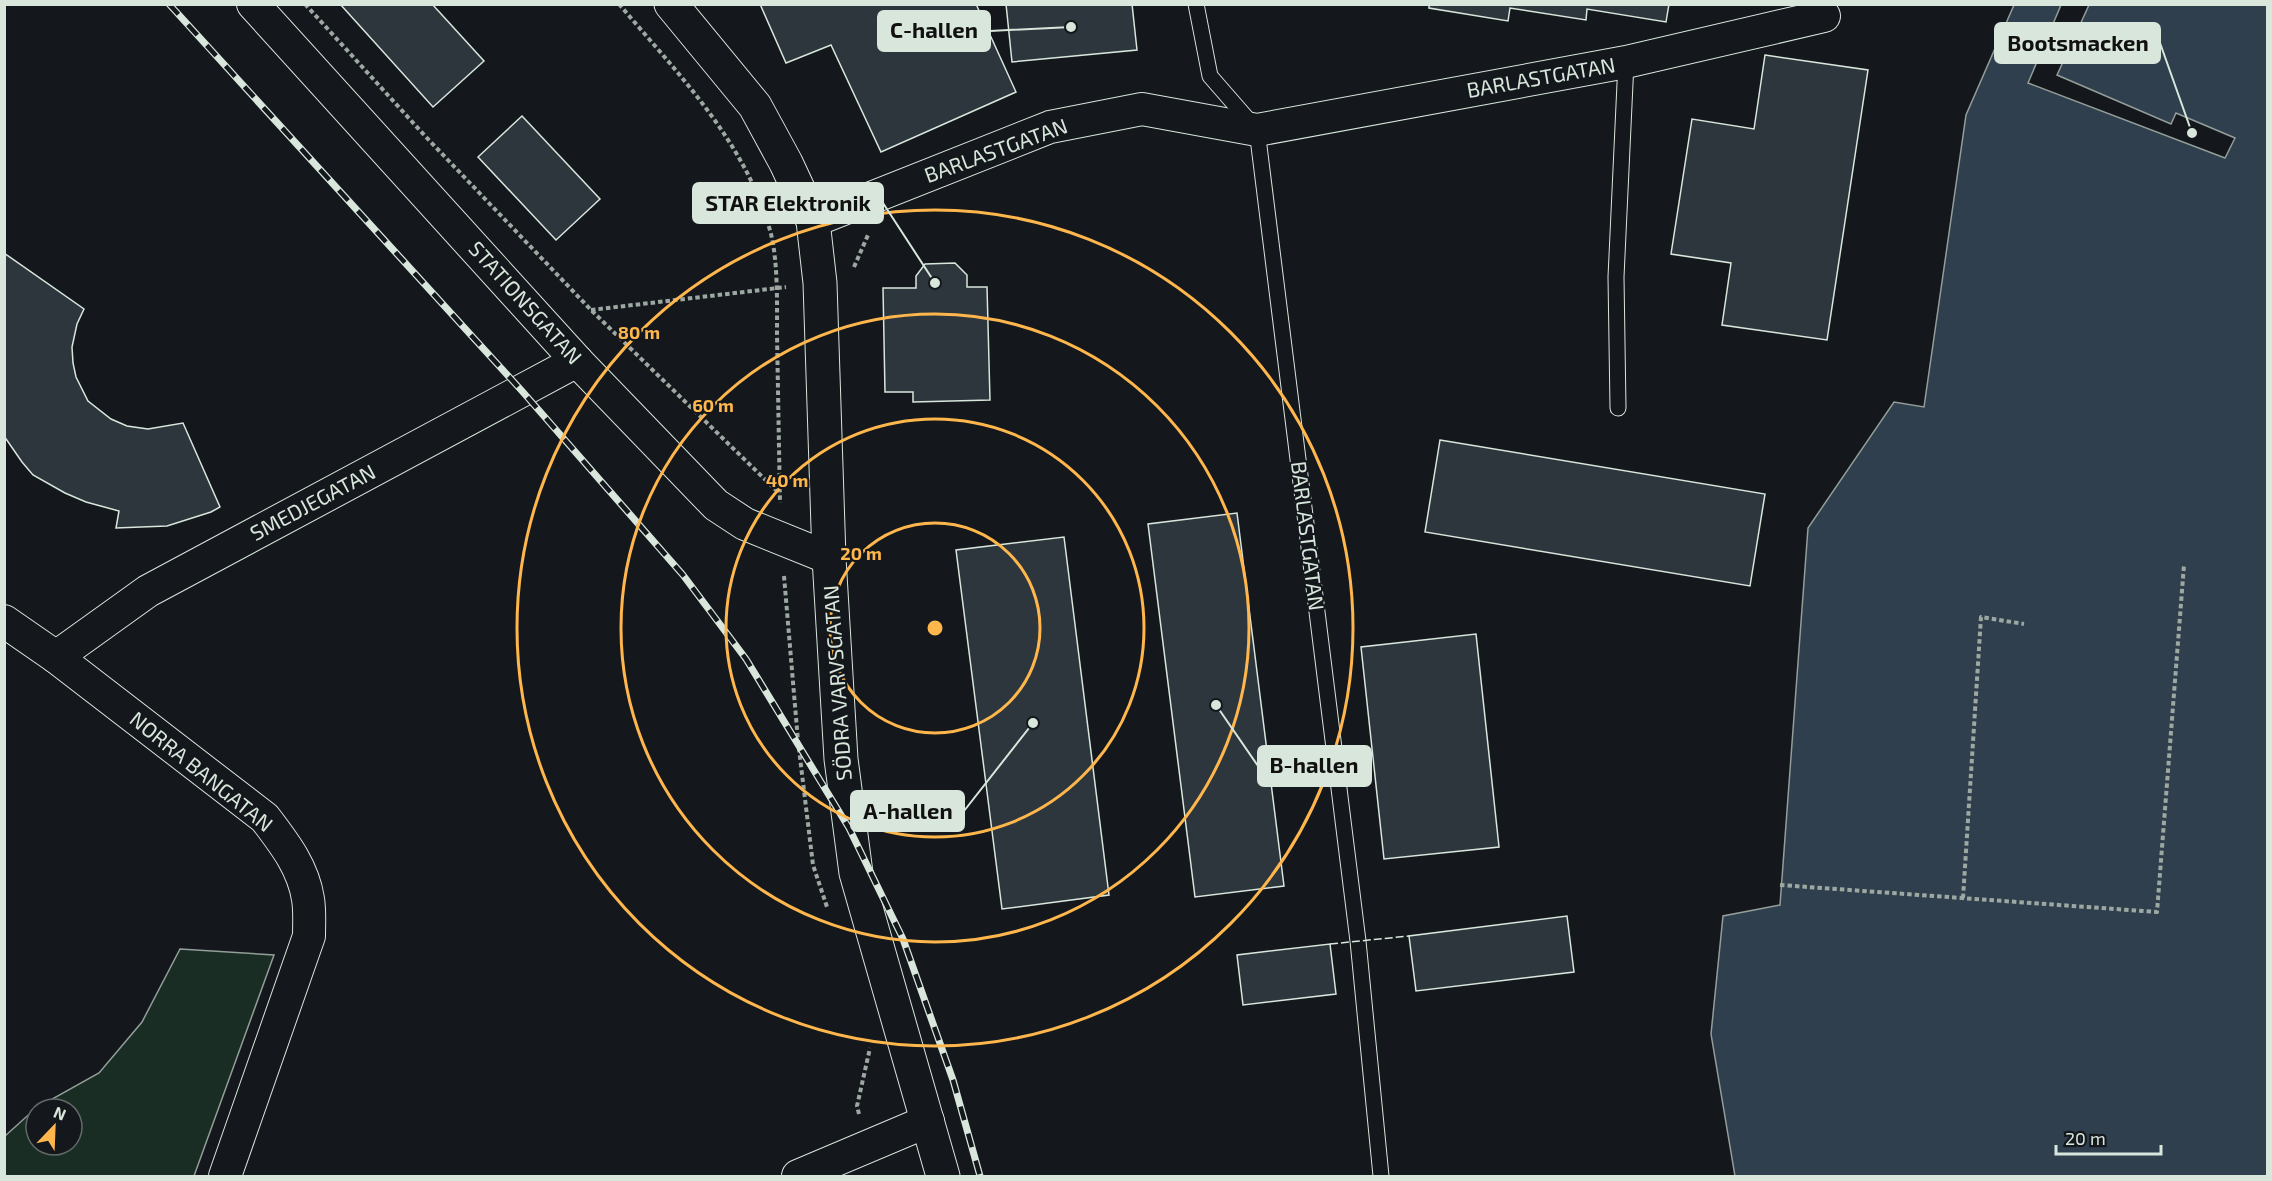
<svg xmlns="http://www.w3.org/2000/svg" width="2272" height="1181" viewBox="0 0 2272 1181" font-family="'Exo 2',sans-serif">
	<rect width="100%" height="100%" fill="#14181c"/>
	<path fill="#1a2d24" stroke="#939e99" stroke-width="1.5" fill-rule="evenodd" d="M180 949 274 955 194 1176H5V1136L36 1108 99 1073 142 1022ZM36 1109H72V1145H36Z"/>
	<path fill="#2f3f4d" stroke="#939e99" stroke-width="1.5" d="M2014 5H2061L2028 83 2225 158 2235 138 2176 113 2171 124 2057 75 2089 5H2267V1176H1735L1711 1034 1723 916 1780 905 1808 528 1894 402 1924 407 1966 115Z"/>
	<g fill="#2c363c" stroke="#d8e6dc" stroke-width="1.5">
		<path d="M340 4H432L484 61 433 107Z"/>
		<path d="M760 4H976L1016 92 881 152 831 45 786 63Z"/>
		<path d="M1006 4H1132L1137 50 1012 62Z"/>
		<path d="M1429 4H1669L1666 22 1587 9 1586 20 1510 8 1508 21 1429 8Z"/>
		<path d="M1765 55 1868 70 1827 340 1722 325 1731 263 1671 254 1692 119 1754 129Z"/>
		<path d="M522 116 600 199 556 240 478 157Z"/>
		<path d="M4 253 84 309 77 324 72 347 73 363 76 377 88 401 111 419 127 426 148 429 183 423 220 507 211 512 167 526 116 528 119 511 86 502 65 493 33 475 22 462 4 436Z"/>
		<path d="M955 263 967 275V287H987L990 400 913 402V392H885L883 288H916V276L925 264Z"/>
		<path d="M1440 440 1765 494 1750 586 1425 532Z"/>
		<path d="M1237 513 1284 886 1195 897 1148 524Z"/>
		<path d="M1064 537 1109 895 1002 909 956 550Z"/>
		<path d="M1476 634 1499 847 1384 859 1361 647Z"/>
		<path d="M1567 916 1574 972 1416 991 1409 936Z"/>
		<path d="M1330 944 1336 994 1243 1005 1237 955Z"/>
	</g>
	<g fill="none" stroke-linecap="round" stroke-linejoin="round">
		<defs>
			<g id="lane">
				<path d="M1196 4 1210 76 1257 130 1358 941 1381 1176"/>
				<path d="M1618 408 1616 277 1626 62"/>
			</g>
			<g id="street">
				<path d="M253 4 577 361 716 505 745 524 829 558"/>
				<path d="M813 221 1050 127 1142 109 1257 130 1626 62 1824 16"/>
				<path d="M4 621 56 657 265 818C284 843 303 867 308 899 310 911 309 924 309 936L225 1176"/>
				<path d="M56 657 148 591 577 361"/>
				<path d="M798 1176 928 1121"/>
			</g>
			<path id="secondary" d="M671 4 755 106 786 163 813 221 820 283 829 558 841 759 856 873 943 1176"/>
		</defs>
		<use href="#lane" stroke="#d8e6dc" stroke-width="17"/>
		<use href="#street" stroke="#d8e6dc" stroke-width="34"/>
		<use href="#secondary" stroke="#d8e6dc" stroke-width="35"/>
		<g stroke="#9da8a2" stroke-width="4" stroke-dasharray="4.5 3" stroke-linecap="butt">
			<path d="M305 4 426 137 591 310 780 494"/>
			<path d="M619 4C678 74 747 143 771 234 778 262 777 305 777 334 778 391 779 447 780 503"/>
			<path d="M854 267 868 235"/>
			<path d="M591 310 786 287"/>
			<path d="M784 576 798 741 813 865 827 907"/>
			<path d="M1780 885 2157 912 2184 565"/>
			<path d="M1963 898 1981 617 2024 624"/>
			<path d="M859 1114 857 1106 870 1048"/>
		</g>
		<use href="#lane" stroke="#14181c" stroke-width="15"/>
		<use href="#street" stroke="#14181c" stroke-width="32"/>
		<use href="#secondary" stroke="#14181c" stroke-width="33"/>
		<defs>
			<path id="rail" d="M169 4 522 391 683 575 746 659 849 828 903 939 953 1080 980 1176"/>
		</defs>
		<use href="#rail" stroke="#d8e6dc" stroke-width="7"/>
		<use href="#rail" stroke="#14181c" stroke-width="4.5" stroke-dasharray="14" stroke-linecap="butt"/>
		<path stroke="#d8e6dc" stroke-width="1.5" stroke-dasharray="8 3" stroke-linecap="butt" d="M1330 944 1409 936"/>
	</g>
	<g fill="none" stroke="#ffb74d" stroke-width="3">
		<circle cx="935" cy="628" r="105"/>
		<circle cx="935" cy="628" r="209"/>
		<circle cx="935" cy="628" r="314"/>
		<circle cx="935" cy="628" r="418"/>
	</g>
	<g text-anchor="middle" stroke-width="4.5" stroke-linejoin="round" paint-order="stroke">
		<g font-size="21" fill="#d8e6dc" stroke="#14181c">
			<text transform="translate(1541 78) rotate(-10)" y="7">BARLASTGATAN</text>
			<text transform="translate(996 151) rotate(-20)" y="7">BARLASTGATAN</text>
			<text transform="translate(525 303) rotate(48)" y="7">STATIONSGATAN</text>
			<text transform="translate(313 503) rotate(-28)" y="7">SMEDJEGATAN</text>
			<text transform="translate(1307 536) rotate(83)" y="7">BARLASTGATAN</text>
			<text transform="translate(838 683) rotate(-94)" y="7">SÖDRA VARVSGATAN</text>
			<text transform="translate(201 772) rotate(39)" y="7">NORRA BANGATAN</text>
		</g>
	</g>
	<circle cx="935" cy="628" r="9" fill="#ffb74d" stroke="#14181c" stroke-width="3"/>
	<g font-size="18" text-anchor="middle" font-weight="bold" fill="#ffb74d" stroke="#14181c" stroke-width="4.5" stroke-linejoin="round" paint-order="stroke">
		<text x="639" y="339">80 m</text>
		<text x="713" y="412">60 m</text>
		<text x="787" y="487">40 m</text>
		<text x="861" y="560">20 m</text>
	</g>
	<path fill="none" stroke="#d8e6dc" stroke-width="2" d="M1071 27L990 31M2192 133L2160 43M935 283L883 203M1216 705L1258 766M1033 723L964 811"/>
	<g fill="#d8e6dc" stroke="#14181c" stroke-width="2">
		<circle cx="1071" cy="27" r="6"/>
		<circle cx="2192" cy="133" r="6"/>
		<circle cx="935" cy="283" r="6"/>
		<circle cx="1216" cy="705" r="6"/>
		<circle cx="1033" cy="723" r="6"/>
	</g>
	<g fill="#d8e6dc" stroke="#d8e6dc" stroke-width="2">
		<rect x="878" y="11" width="112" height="40" rx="6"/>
		<rect x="1995" y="23" width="165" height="40" rx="6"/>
		<rect x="693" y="183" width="190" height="40" rx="6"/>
		<rect x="1258" y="746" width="113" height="40" rx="6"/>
		<rect x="851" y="791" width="113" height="40" rx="6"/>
	</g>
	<g font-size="22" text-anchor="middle" font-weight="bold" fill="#111">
		<text x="934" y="38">C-hallen</text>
		<text x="2078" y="51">Bootsmacken</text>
		<text x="788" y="211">STAR Elektronik</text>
		<text x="1314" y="773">B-hallen</text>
		<text x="908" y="819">A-hallen</text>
	</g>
	<rect width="2272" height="1181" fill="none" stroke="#d8e6dc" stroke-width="12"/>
	<g transform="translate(54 1127) rotate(23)"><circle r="28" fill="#14181c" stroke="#626a69" stroke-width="1.5"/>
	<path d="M0-4.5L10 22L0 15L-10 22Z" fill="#ffb74d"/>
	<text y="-9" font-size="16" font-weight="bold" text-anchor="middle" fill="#d8e6dc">N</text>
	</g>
	<path d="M2056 1145v9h105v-9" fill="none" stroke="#d8e6dc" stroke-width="3"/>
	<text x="2065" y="1145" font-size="18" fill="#d8e6dc" stroke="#14181c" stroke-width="4.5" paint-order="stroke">20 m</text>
</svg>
